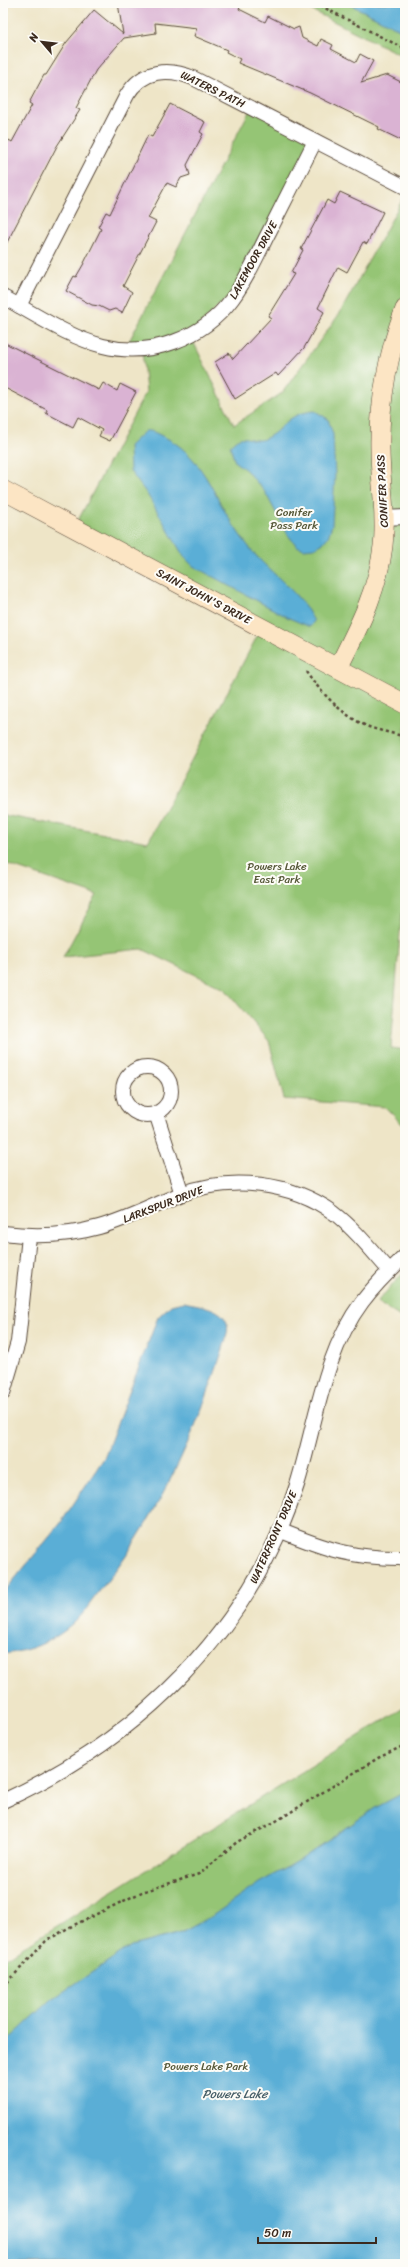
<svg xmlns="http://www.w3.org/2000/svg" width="408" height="2267" viewBox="0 0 408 2267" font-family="Sriracha,sans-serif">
	<rect width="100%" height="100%" fill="#fdfcf7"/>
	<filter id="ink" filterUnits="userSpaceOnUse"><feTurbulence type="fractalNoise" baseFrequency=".025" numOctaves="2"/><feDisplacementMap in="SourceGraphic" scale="8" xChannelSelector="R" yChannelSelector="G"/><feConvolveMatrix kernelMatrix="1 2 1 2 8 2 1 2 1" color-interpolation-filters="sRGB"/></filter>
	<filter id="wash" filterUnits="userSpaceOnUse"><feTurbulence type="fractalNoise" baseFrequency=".012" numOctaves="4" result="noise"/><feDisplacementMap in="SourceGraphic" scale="16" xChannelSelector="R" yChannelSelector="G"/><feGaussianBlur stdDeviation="0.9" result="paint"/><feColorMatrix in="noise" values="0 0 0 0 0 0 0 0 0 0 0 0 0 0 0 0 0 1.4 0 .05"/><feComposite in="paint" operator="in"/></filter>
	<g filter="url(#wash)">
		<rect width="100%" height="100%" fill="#eee5c7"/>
		<g fill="#95c574" stroke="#687849">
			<path d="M297 3H405V57Z"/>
			<path d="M251 108 315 141 244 281 190 335 234 425 282 393 340 313 405 195V898L401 920 391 1048 405 1050V1127L385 1107 284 1099 269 1041 225 989 142 949 63 957 97 895 3 863V815L148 842 262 627 74 528 146 392 142 349H125Z"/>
			<path d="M405 1271V1320L377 1302Z"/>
			<path d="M405 1707V2264H3V1960Z"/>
		</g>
		<g fill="#5aaed6" stroke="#4a6c7a">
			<path d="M347 3H405V32Z"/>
			<path d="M315 411 328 419 333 434 335 475 332 525 328 537 322 544 314 548 304 549 297 546 288 535 265 492 246 470 235 462 230 446C242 429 251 444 264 439 285 430 285 413 315 411Z"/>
			<path d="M145 431C151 430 156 433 162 436 202 453 213 496 236 529 241 537 247 544 252 551 273 576 298 590 314 621L310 627 289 618 193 566 184 557 147 494 130 471 129 446Z"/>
			<path d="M183 1302C197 1305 222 1307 227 1323 230 1333 220 1356 217 1367 190 1447 152 1526 98 1593 90 1603 83 1615 74 1623 53 1642 30 1651 3 1654V1593L60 1524 104 1458 158 1317 171 1305Z"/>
			<path d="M405 1792V2264H3V2045L51 2000 131 1946 181 1933 212 1916 259 1883 300 1860 375 1808Z"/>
		</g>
		<g id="blocks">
			<g fill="#dab3d3">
				<path d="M118 3H241L239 9 265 22 268 16 294 29 299 27 302 38 318 46 321 39 333 45 331 49 356 62 360 54 373 61 361 83 387 75 405 84V142L378 129 379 127 310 93 238 63 240 59 226 52 227 50 194 36 197 28 155 23 156 33 124 38 96 70 76 108 80 110 57 146 3 250V151L9 140 12 142 32 105 29 103 44 75H46L66 43 94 10 123 34Z"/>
				<path d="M170 104 205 122 200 132 203 134 187 165 190 175 181 178 176 187 167 183 148 218 156 222 123 286 132 292 122 313 115 309 109 311 99 306 92 305 66 291 74 276 76 277 83 265 101 229 98 227 106 212 110 214 148 135 152 137Z"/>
				<path d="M340 192 383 212 367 244 363 242 347 272 338 267 318 308 324 312 304 348 278 376 276 373 235 399 215 362 229 353 233 359 271 318 268 316 294 274 291 273 303 250 301 249 327 200 334 204Z"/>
				<path d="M3 342 99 390 103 383 117 391 120 384 136 392 110 441 99 436 102 430 78 417 73 427 46 413 47 410 3 387Z"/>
			</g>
		</g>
	</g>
	<g filter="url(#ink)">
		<use href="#blocks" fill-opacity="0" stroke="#564637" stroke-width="1"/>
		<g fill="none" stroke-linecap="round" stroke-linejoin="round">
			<defs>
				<g id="street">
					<path d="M3 297C35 314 68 337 103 346 151 358 203 338 232 299 248 278 258 253 270 230 285 200 300 171 315 141"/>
					<path d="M19 306 127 95C142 70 168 67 193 78L405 187"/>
					<path d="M384 518 405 517"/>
					<circle cx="147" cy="1091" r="24"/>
					<path d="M156 1113 182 1194"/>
					<path d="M3 1233C35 1237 67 1236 99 1227 128 1219 154 1205 181 1194 231 1175 291 1182 334 1213 355 1229 372 1251 389 1270"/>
					<path d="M3 1393 18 1342 29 1236"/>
					<path d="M279 1530C325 1549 354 1559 405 1558"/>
					<path d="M3 1801C139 1739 251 1630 297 1485 316 1424 323 1354 362 1302 374 1286 390 1270 405 1256"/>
				</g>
				<g id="secondary">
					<path d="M3 490 405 704"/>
					<path d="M338 668C358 628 378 591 383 546 387 514 380 481 380 449 379 402 388 352 405 309"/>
				</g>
			</defs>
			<use href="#street" stroke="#564637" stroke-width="16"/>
			<use href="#secondary" stroke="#564637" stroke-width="20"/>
			<g stroke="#564637" stroke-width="2.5" stroke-dasharray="3 3" stroke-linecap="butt">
				<path d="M315 3 405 49"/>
				<path d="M306 671C321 693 344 717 369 727 380 731 393 733 405 737"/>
				<path d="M3 1987 46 1941 68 1928 142 1892 199 1874 237 1842 278 1820 378 1758 405 1745"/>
			</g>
			<use href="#street" stroke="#fff" stroke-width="14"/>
			<use href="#secondary" stroke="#fce5c4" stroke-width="19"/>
		</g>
	</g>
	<g text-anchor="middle" stroke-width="4" stroke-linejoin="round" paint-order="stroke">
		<g font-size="11" fill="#3b2a1e" stroke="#fdfcf7">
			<text transform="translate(213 89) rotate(26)" y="4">WATERS PATH</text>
			<text transform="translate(253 260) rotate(-61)" y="4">LAKEMOOR DRIVE</text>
			<text transform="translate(382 491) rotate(-93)" y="4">CONIFER PASS</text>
			<text transform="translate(204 596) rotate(28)" y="4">SAINT JOHN'S DRIVE</text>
			<text transform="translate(163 1204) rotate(-21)" y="4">LARKSPUR DRIVE</text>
			<text transform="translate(273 1537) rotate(-66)" y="4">WATERFRONT DRIVE</text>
		</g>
		<g font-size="11" fill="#565838" stroke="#fdfcf7">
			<text x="294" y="516">Conifer<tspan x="294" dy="13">Pass Park</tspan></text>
			<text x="277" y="870">Powers Lake<tspan x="277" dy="13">East Park</tspan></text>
			<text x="206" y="2070">Powers Lake Park</text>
		</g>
		<g font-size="12" font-style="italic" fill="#475f68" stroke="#fdfcf7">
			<text x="235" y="2098">Powers Lake</text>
		</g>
	</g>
	<rect width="408" height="2267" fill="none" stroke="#fdfcf7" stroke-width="16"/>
	<g transform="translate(42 42) rotate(298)" stroke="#fdfcf7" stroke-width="3" paint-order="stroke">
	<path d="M0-3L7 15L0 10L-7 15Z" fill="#3b2a1e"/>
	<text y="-6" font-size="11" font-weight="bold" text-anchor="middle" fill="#3b2a1e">N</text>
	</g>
	<path d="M258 2237v6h118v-6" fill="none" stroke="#3b2a1e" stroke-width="2"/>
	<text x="264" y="2237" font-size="12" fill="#3b2a1e" stroke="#fdfcf7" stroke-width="3" paint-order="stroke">50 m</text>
</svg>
